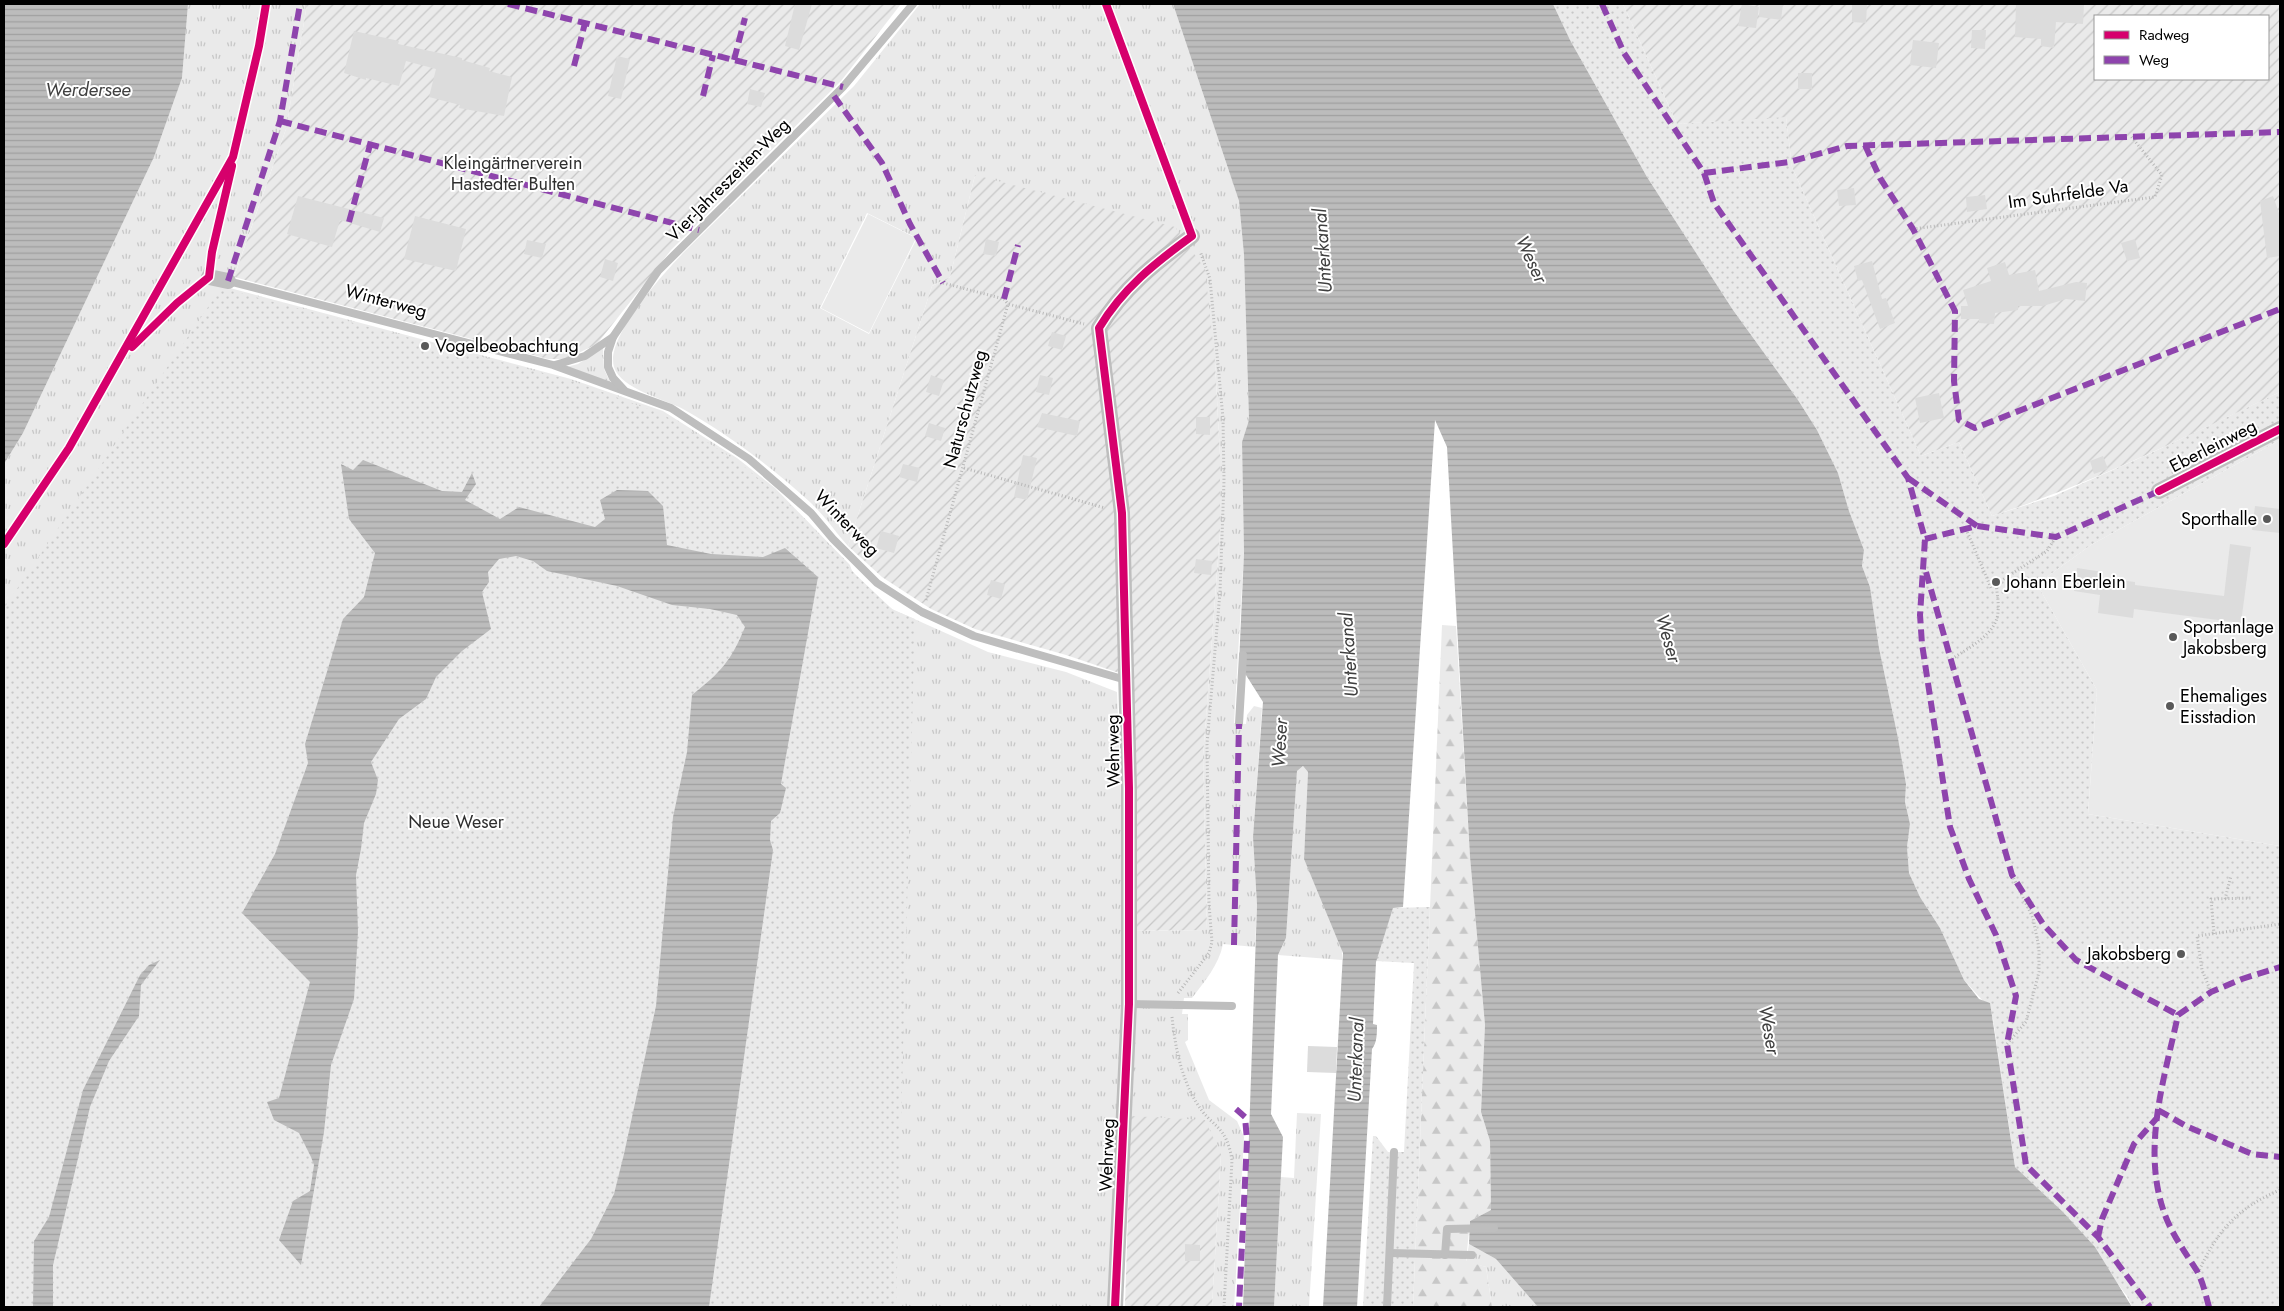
<svg xmlns="http://www.w3.org/2000/svg" width="2284" height="1311" viewBox="0 0 2284 1311" font-family="Jost,sans-serif">
	<defs>
		<pattern id="grass-tufts" width="24" height="20" patternUnits="userSpaceOnUse" patternTransform="scale(1.25)"><rect width="24" height="20" fill="#eaeaea"/><path d="M3 7l-1-3M5 7V3M7 7l1-3M15 17l-1-3M17 17v-4M19 17l1-3" fill="none" stroke="#c7c7c7"/></pattern>
		<pattern id="forest-firs" width="22" height="20" patternUnits="userSpaceOnUse" patternTransform="scale(1.25)"><rect width="22" height="20" fill="#eaeaea"/><path d="M5 1l3.5 6h-7zM16 11l3.5 6h-7z" fill="#c7c7c7"/></pattern>
		<pattern id="park-dots" width="8" height="8" patternUnits="userSpaceOnUse" patternTransform="scale(1.25)"><rect width="8" height="8" fill="#eaeaea"/><path d="M2 2h.1M6 6h.1" fill="none" stroke="#c7c7c7" stroke-width="1.8" stroke-linecap="round"/></pattern>
		<pattern id="garden-furrows" width="10" height="10" patternUnits="userSpaceOnUse" patternTransform="scale(1.25)"><rect width="10" height="10" fill="#eaeaea"/><path d="M-1 1l2-2M0 10L10 0M9 11l2-2" fill="none" stroke="#c7c7c7"/></pattern>
		<pattern id="water-rules" width="6" height="5" patternUnits="userSpaceOnUse" patternTransform="scale(1.25)"><rect width="6" height="5" fill="#bcbcbc"/><path d="M0 2.5h6" fill="none" stroke="#a0a0a0"/></pattern>
	</defs>
	<rect width="100%" height="100%" fill="#fff"/>
	<g fill="url(#grass-tufts)" fill-rule="evenodd">
		<path d="M188 4H307L286 129 230 288 571 379 663 411 737 458 775 488 850 565 854 577 892 609 988 652 1066 672 1117 692 1122 821 1121 1004 1110 1307H4V464L23 433 154 157 182 78Z"/>
		<path d="M920 4H1173L1239 201 1244 255 1249 420 1242 442 1244 553 1234 723 1246 724 1247 715 1254 706 1262 708 1253 837 1257 905 1255 947 1223 944C1219 965 1204 982 1192 998H1184L1182 1014H1188V1040L1185 1042 1209 1100 1237 1121 1244 1137 1234 1307H1212L1221 1154 1131 1116 1136 931 1207 930 1203 756 1220 532V456L1215 362 975 175 950 277 932 286 848 546C836 533 825 516 811 503 773 468 729 435 683 409 664 399 621 389 614 367 605 337 665 272 685 251L854 86ZM867 213 917 238 869 334 820 308Z"/>
		<path d="M603 348 604 369 610 382 566 367 578 364Z"/>
		<path d="M1303 766 1308 772 1304 859 1342 947V960L1278 955 1286 938 1297 771Z"/>
		<path d="M1297 1113 1321 1114 1309 1307H1274L1281 1177 1294 1178Z"/>
		<path d="M1469 1244 1496 1259 1538 1307H1492L1486 1267 1466 1262Z"/>
	</g>
	<path fill="url(#forest-firs)" d="M1442 625 1456 626 1470 857 1485 1025 1481 1112 1490 1141 1491 1210 1470 1221 1466 1261 1486 1267 1492 1307H1413Z"/>
	<g fill="url(#park-dots)">
		<path d="M1553 4H1623L1677 124 1786 116 1792 167 1921 456 1959 442 1992 516 2054 496 2151 453 2280 392V440L2091 545 2037 584 2097 690 2088 814 2280 846V1307H2132L2127 1296 2062 1211 2015 1167 1993 1019 1983 1001 1964 980 1940 928 1920 897 1909 873 1907 847 1910 824 1905 802 1906 784 1898 738 1879 648 1870 587 1862 566 1864 550 1849 511 1838 473 1817 430 1798 400 1733 310 1647 177 1570 40Z"/>
		<path d="M221 288 570 380 664 415 737 461 774 491 807 521 855 574 893 610 915 619 896 1307H4V608Z"/>
		<path d="M1430 907 1413 1307H1363L1373 1136H1376L1388 1152H1404L1414 963 1376 961 1377 955 1393 908Z"/>
	</g>
	<g fill="url(#garden-furrows)" fill-rule="evenodd">
		<path d="M307 4H901L841 81 671 250 597 344 566 359H548L234 277 286 129Z"/>
		<path d="M1623 4H2280V392C2185 437 2093 483 1992 516L1959 442 1921 456 1792 167 1786 117 1677 124ZM2095 16H2268V79H2095Z"/>
		<path d="M975 175 1175 227 1205 269 1215 362 1220 456V532L1203 756 1207 930 1124 931 1131 677 1066 655 975 629 931 609 882 577 848 546 932 286 950 277Z"/>
		<path d="M1131 1116 1205 1120 1221 1154 1212 1307H1125Z"/>
	</g>
	<g fill="#eaeaea">
		<path d="M868 214 916 238 869 333 821 308Z"/>
		<path d="M2280 440V846L2088 814 2097 690 2037 584 2091 545Z"/>
	</g>
	<g fill="url(#water-rules)">
		<path d="M4 4H188L182 78 154 157 23 433 4 464Z"/>
		<path d="M1173 4H1553L1570 40 1647 177 1733 310 1798 400 1817 430 1838 473 1849 511 1864 550 1862 566 1870 587 1879 648 1898 738 1906 784 1905 802 1910 824 1907 847 1909 873 1920 897 1940 928 1964 980 1979 999 1990 1003 2015 1167 2062 1211 2095 1247 2132 1307H1538L1496 1259 1469 1244 1470 1221 1491 1210 1490 1141 1481 1112 1485 1025 1470 857 1447 447 1435 420 1403 907 1393 908 1376 962 1373 1024 1377 1025C1377 1033 1377 1043 1372 1049L1357 1307H1323L1343 953 1304 859 1308 772 1303 766 1297 771 1286 938 1278 955 1271 1114 1283 1137 1274 1307H1243L1257 905 1253 837 1263 702 1239 664 1244 553 1242 442 1249 420 1244 255 1239 201Z"/>
		<path d="M363 460 442 491 462 492 472 473 476 484 465 500 500 519 519 507 595 527 605 519 600 500 617 490 648 491 663 506 667 545 711 554 763 557 785 548 818 577 781 784 786 788 780 813 771 821 770 840 773 850 709 1307H539L591 1239 614 1194 624 1154 656 1006 673 817 687 752 692 695C721 672 731 661 745 627L737 615 710 609 672 605 617 586 547 571 533 561 516 556 499 559 488 572 489 582 482 592 491 629 462 651 436 677 426 699 399 719 371 762 378 780 376 794 364 823 361 849 356 875 358 931 354 999 331 1065 324 1132 301 1265 279 1240 293 1201 310 1191 314 1165 311 1157 299 1133 274 1120 267 1102 279 1098 310 982 242 913 275 854 308 763 305 744 343 619 364 597 375 553 349 519 341 464 353 470Z"/>
		<path d="M160 960 141 985 139 1016 109 1061 90 1107 53 1265V1307H33L34 1241 49 1217 83 1090 140 975 149 965Z"/>
	</g>
	<g fill="#dcdcdc">
		<path d="M795 4H812L799 50 785 46Z"/>
		<path d="M1742 4 1759 7 1756 28 1738 26Z"/>
		<path d="M1760 4H1783L1781 20 1759 17Z"/>
		<path d="M1852 4H1867L1866 23 1852 22Z"/>
		<path d="M2016 4H2084L2083 24 2056 22 2054 48 2041 46V39L2015 37Z"/>
		<path d="M1972 30H1986L1985 49 1971 48Z"/>
		<path d="M354 31 399 41 398 44 462 58V60L490 68 489 71 512 77 504 116 459 108 460 105 429 97 436 69 406 61 399 86 366 78V80L344 73Z"/>
		<path d="M1913 40 1939 43 1936 68 1910 65Z"/>
		<path d="M617 56 630 59 621 99 608 96Z"/>
		<rect x="1798" y="73" width="14" height="16"/>
		<path d="M750 89 765 93 761 107 747 104Z"/>
		<path d="M1854 188 1856 205 1839 206 1837 190Z"/>
		<path d="M1985 195 1987 209 1967 212 1966 197Z"/>
		<path d="M298 196 384 218 380 232 340 220 332 247 287 234Z"/>
		<path d="M2273 196 2280 216V256L2267 258 2260 201Z"/>
		<path d="M415 216 466 229 456 271 404 259Z"/>
		<path d="M986 239 999 242 996 256 983 254Z"/>
		<path d="M2135 239 2140 258 2127 261 2121 243Z"/>
		<path d="M527 240 546 244 542 258 524 254Z"/>
		<path d="M605 259 618 263 613 281 600 277Z"/>
		<path d="M1872 261 1882 299 1886 298 1895 323 1880 329 1862 280 1858 281 1854 266Z"/>
		<path d="M2005 262 2009 275 2035 270 2039 291 2076 282 2087 283 2085 301 2066 299 2043 306H2018V310L1995 313 1994 324 1979 323V319H1961V306H1968L1963 290 1991 281 1987 268Z"/>
		<path d="M1052 332 1066 336 1062 350 1048 346Z"/>
		<path d="M931 375 944 380 939 396 926 392Z"/>
		<path d="M1040 375 1053 378 1049 395 1036 392Z"/>
		<path d="M1939 393 1944 418 1920 423 1915 398Z"/>
		<path d="M1042 413 1080 421 1077 436 1037 427Z"/>
		<path d="M1196 417H1210V435L1196 434Z"/>
		<path d="M929 423 945 428 941 441 925 436Z"/>
		<path d="M1023 455 1037 458 1027 500 1014 497Z"/>
		<path d="M2103 456 2108 469 2094 474 2090 461Z"/>
		<path d="M903 464 920 468 917 482 899 477Z"/>
		<path d="M2255 506 2280 509V533L2252 530Z"/>
		<path d="M881 531 899 536 894 553 876 548Z"/>
		<path d="M2230 544 2251 547 2241 623 2134 609 2133 618 2098 613 2100 595 2074 591 2077 568 2103 572V578L2135 582V585L2224 596Z"/>
		<path d="M1196 559 1212 561 1211 575 1194 573Z"/>
		<path d="M991 580 1005 584 1001 599 987 595Z"/>
		<path d="M1308 1046 1337 1047 1336 1073 1307 1072Z"/>
		<path d="M1185 1244 1200 1245V1261H1185Z"/>
	</g>
	<g fill="none" stroke-linecap="round" stroke-linejoin="round">
		<g stroke="#b8b8b8" stroke-width="3" stroke-dasharray="1 2.5" stroke-linecap="butt">
			<path d="M1913 229 2155 197 2162 175 2130 135"/>
			<path d="M943 283 1004 299 1008 304"/>
			<path d="M964 468 1105 508"/>
			<path d="M1966 529 1991 588 1996 584"/>
			<path d="M926 600 1008 304 1084 324"/>
			<path d="M1952 659C1968 648 1997 634 1998 612 1999 603 1997 593 1996 584L2047 551 2056 537"/>
			<path d="M2225 899 2231 876"/>
			<path d="M2214 934 2211 899 2252 898"/>
			<path d="M2211 992 2202 970 2197 936 2280 924"/>
			<path d="M1178 993 1209 953 1212 942 1209 904 1207 744 1220 592 1224 481 1223 418 1210 279 1200 251"/>
			<path d="M1172 1017C1175 1046 1181 1077 1196 1102 1212 1129 1226 1123 1232 1160L1224 1307"/>
			<path d="M2007 1044 2026 1022 2039 972V948L2033 918 2012 875"/>
			<path d="M2198 1273C2217 1231 2237 1208 2280 1190"/>
		</g>
		<g stroke="#bebebe" stroke-width="8">
			<path d="M228 281 553 365 671 408 749 459 811 513 833 539 877 583 922 612 974 636 1126 680"/>
			<path d="M555 365 585 356 613 337"/>
			<path d="M624 390 613 378 608 367V352L613 337 658 271 843 87 913 4"/>
			<path d="M1239 724 1243 655"/>
			<path d="M1129 1004 1232 1006"/>
			<path d="M1390 1253 1472 1255"/>
			<path d="M1445 1255 1447 1229 1494 1228"/>
			<path d="M1387 1307 1394 1152"/>
		</g>
		<g stroke="#bebebe" stroke-width="16">
			<path d="M209 277 228 281"/>
			<path d="M2159 491 2280 429"/>
			<path d="M1115 1307 1129 1004V788L1122 513 1099 328C1123 288 1155 263 1192 236"/>
		</g>
		<g stroke="#8e44ad" stroke-width="6" stroke-dasharray="12 6" stroke-linecap="butt">
			<path d="M508 4 843 87"/>
			<path d="M1602 4 1624 53 1704 173 1714 203 1908 478 1925 539 1920 615 1922 644 1950 827 1969 879 1996 935 2016 996 2007 1044 2026 1165 2098 1237 2150 1307"/>
			<path d="M734 60 745 18"/>
			<path d="M574 66 585 23"/>
			<path d="M703 96 713 55"/>
			<path d="M834 96 882 163 910 224 943 283"/>
			<path d="M280 121 699 230"/>
			<path d="M1865 145 1880 178 1913 229 1955 311 1954 381 1959 420 1975 428 2280 309"/>
			<path d="M1704 173 1789 162 1847 146 2280 132"/>
			<path d="M349 222 370 145"/>
			<path d="M228 281 280 121 300 4"/>
			<path d="M1004 299 1018 245"/>
			<path d="M1908 478 1977 526"/>
			<path d="M1925 539 1977 526 2056 537 2159 491"/>
			<path d="M1926 572 2012 875 2043 924 2076 960 2178 1015"/>
			<path d="M1234 945 1239 724"/>
			<path d="M1236 1109 1245 1117 1247 1140 1239 1307"/>
			<path d="M2158 1110 2186 1126 2252 1154 2280 1157"/>
			<path d="M2098 1237 2102 1219 2134 1144 2156 1119"/>
			<path d="M2209 1307C2206 1296 2203 1282 2197 1271 2185 1252 2173 1236 2165 1215 2141 1150 2164 1080 2178 1015L2211 992 2242 979 2280 967"/>
		</g>
		<defs>
			<g id="cycleway">
				<path d="M1106 4 1192 236C1155 263 1123 288 1099 328L1122 513 1129 788V1004L1115 1307"/>
				<path d="M132 347 177 303 209 277 212 252 232 166"/>
				<path d="M2159 491 2280 429"/>
				<path d="M4 544 69 448 233 157 259 46 266 4"/>
			</g>
		</defs>
		<use href="#cycleway" stroke="#fff" stroke-width="11"/>
		<use href="#cycleway" stroke="#d6006c" stroke-width="8"/>
	</g>
	<g fill="#595959" stroke="#fff" stroke-width="2">
		<circle cx="425" cy="346" r="5"/>
		<circle cx="2267" cy="519" r="5"/>
		<circle cx="1996" cy="582" r="5"/>
		<circle cx="2173" cy="637" r="5"/>
		<circle cx="2170" cy="706" r="5"/>
		<circle cx="2181" cy="954" r="5"/>
	</g>
	<g text-anchor="middle" stroke-width="4" stroke-linejoin="round" paint-order="stroke">
		<g font-size="18" fill="#2f2f2f" stroke="#fff">
			<text x="513" y="169">Kleingärtnerverein<tspan x="513" dy="21">Hastedter Bulten</tspan></text>
			<text x="456" y="828">Neue Weser</text>
		</g>
		<g font-size="18" fill="#000" stroke="#fff">
			<text transform="translate(728 180) rotate(-45)" y="6">Vier-Jahreszeiten-Weg</text>
			<text transform="translate(2068 194) rotate(-8)" y="6">Im Suhrfelde Va</text>
			<text transform="translate(386 301) rotate(15)" y="6">Winterweg</text>
			<text transform="translate(965 409) rotate(-75)" y="6">Naturschutzweg</text>
			<text transform="translate(2213 446) rotate(-27)" y="6">Eberleinweg</text>
			<text transform="translate(847 523) rotate(46)" y="6">Winterweg</text>
			<text transform="translate(1113 751) rotate(-91)" y="6">Wehrweg</text>
			<text transform="translate(1107 1155) rotate(-88)" y="6">Wehrweg</text>
		</g>
		<g font-size="18" fill="#000" stroke="#fff" text-anchor="start">
			<text x="435" y="352">Vogelbeobachtung</text>
			<text x="2257" y="525" text-anchor="end">Sporthalle</text>
			<text x="2006" y="588">Johann Eberlein</text>
			<text x="2183" y="633">Sportanlage<tspan x="2183" dy="21">Jakobsberg</tspan></text>
			<text x="2180" y="702">Ehemaliges<tspan x="2180" dy="21">Eisstadion</tspan></text>
			<text x="2171" y="960" text-anchor="end">Jakobsberg</text>
		</g>
		<g font-size="19" font-style="italic" fill="#404040" stroke="#fff">
			<text x="88" y="96">Werdersee</text>
			<text transform="translate(1322 251) rotate(-94)" y="7">Unterkanal</text>
			<text transform="translate(1532 259) rotate(65)" y="7">Weser</text>
			<text transform="translate(1669 638) rotate(74)" y="7">Weser</text>
			<text transform="translate(1348 655) rotate(-94)" y="7">Unterkanal</text>
			<text transform="translate(1279 743) rotate(-87)" y="7">Weser</text>
			<text transform="translate(1770 1030) rotate(80)" y="7">Weser</text>
			<text transform="translate(1355 1060) rotate(-88)" y="7">Unterkanal</text>
		</g>
	</g>
	<rect width="2284" height="1311" fill="none" stroke="#000000" stroke-width="10"/>
	<rect x="2094" y="15" width="175" height="65" fill="#ffffff" stroke="#999999"/>
	<rect x="2104" y="31" width="25" height="8" fill="#d6006c" stroke="#999999"/>
	<text x="2139" y="40" font-size="15" fill="#000000">Radweg</text>
	<rect x="2104" y="56" width="25" height="8" fill="#8e44ad" stroke="#999999"/>
	<text x="2139" y="65" font-size="15" fill="#000000">Weg</text>
</svg>
